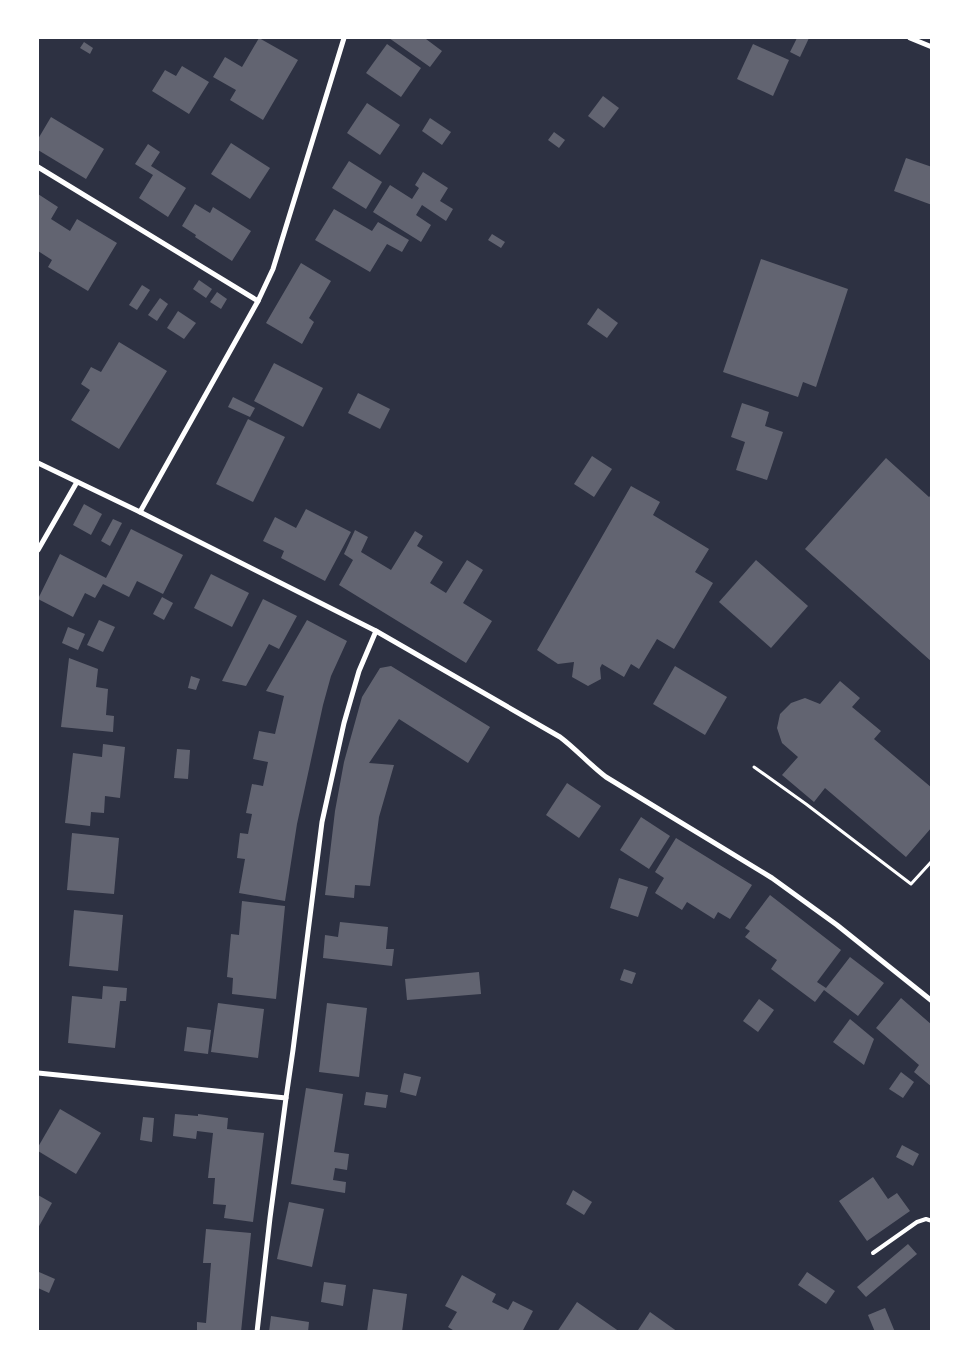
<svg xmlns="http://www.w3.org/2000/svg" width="969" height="1369" viewBox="0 0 969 1369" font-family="'Fira Sans',sans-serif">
	<rect width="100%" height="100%" fill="#2d3142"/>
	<g fill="#626471">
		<path d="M259 38 298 60 263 120 230 100 236 90 213 77 225 57 242 67Z"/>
		<path d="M389 38H427L426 39 442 51 430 67Z"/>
		<path d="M797 38H809L800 57 790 52Z"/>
		<path d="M84 42 93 48 90 54 80 48Z"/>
		<path d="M387 44 421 68 401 97 366 73Z"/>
		<path d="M753 44 789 60 773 96 737 79Z"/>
		<path d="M182 66 209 82 189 114 152 91 165 70 176 76Z"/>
		<path d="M603 96 619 108 604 128 588 116Z"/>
		<path d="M367 103 400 125 380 155 347 133Z"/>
		<path d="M51 117 104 149 86 179 38 150V139Z"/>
		<path d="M430 118 451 132 442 145 422 131Z"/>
		<path d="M554 132 565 140 559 148 548 140Z"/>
		<path d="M231 143 270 168 250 199 211 174Z"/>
		<path d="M148 144 160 152 151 166 186 188 168 217 139 198 153 175 135 164Z"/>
		<path d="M906 158 932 167V205L894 191Z"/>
		<path d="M349 161 382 182 366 209 332 188Z"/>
		<path d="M423 172 448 188 440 201 453 209 446 221 422 205 416 215 431 225 421 242 373 212 390 185 412 199 419 188 415 185Z"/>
		<path d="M38 194 58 207 51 219 70 231 77 219 117 243 88 291 48 267 52 260 38 251Z"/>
		<path d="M195 204 210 213 213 207 251 231 232 261 195 237 196 235 182 226Z"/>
		<path d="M334 209 372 231 378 222 409 240 402 252 387 244 370 272 315 240Z"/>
		<path d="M492 234 505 242 501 248 488 240Z"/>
		<path d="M761 259 848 289 816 387 803 382 798 397 723 372Z"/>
		<path d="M301 263 331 281 309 318 314 322 302 344 266 323Z"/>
		<path d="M199 280 212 289 206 298 193 289Z"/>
		<path d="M142 285 150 290 137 310 129 305Z"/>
		<path d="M217 292 227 299 221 309 210 302Z"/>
		<path d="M160 298 168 304 157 321 148 315Z"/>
		<path d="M598 308 618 323 607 338 587 324Z"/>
		<path d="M178 311 196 323 184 339 167 328Z"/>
		<path d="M119 342 167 371 119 449 71 420 90 390 81 384 91 367 101 372Z"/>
		<path d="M274 363 323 388 303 427 254 401Z"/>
		<path d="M358 393 390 409 380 429 348 413Z"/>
		<path d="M233 397 255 408 250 417 228 407Z"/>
		<path d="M742 403 769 412 765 426 783 432 767 480 736 470 745 442 731 437Z"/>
		<path d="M248 419 285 437 253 502 216 484Z"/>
		<path d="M592 456 612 469 594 497 574 484Z"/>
		<path d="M886 458 929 497 932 494V662L805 549Z"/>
		<path d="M631 486 660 502 653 515 709 549 695 572 713 583 674 649 657 639 639 669 631 664 624 677 602 664 600 668 601 679 588 686 572 677 574 662 558 664 537 650Z"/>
		<path d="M84 504 102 514 91 535 73 525Z"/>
		<path d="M306 509 351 532 325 581 281 558 284 551 263 541 275 517 296 528Z"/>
		<path d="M113 519 122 523 110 546 101 541Z"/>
		<path d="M131 529 183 555 163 594 137 581 129 597 103 584 95 598 85 593 73 617 38 599 60 554 106 578Z"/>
		<path d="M355 530 368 537 361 552 391 570 415 531 423 536 417 546 443 562 430 583 446 593 467 560 483 570 463 603 492 621 466 663 339 585 353 560 344 554Z"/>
		<path d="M756 560 808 606 771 648 719 602Z"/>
		<path d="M211 574 249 593 232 627 194 608Z"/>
		<path d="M162 597 173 603 164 620 153 614Z"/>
		<path d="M263 599 297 616 279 649 269 644 246 686 222 681Z"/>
		<path d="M99 620 115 627 103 652 87 645Z"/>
		<path d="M307 620 347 641 331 676 323 705 297 824 285 901 239 893 245 859 237 858 240 833 248 834 252 814 246 813 252 784 263 786 268 762 253 759 259 731 275 734 284 696 266 691Z"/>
		<path d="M68 627 85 634 78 650 62 643Z"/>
		<path d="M69 658 98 669 96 687 108 689 106 715 114 716 113 732 61 727Z"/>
		<path d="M391 666 490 727 468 763 399 719 369 763 394 765 379 817 370 886 355 885 354 898 325 895 335 811 344 762 362 697 380 668Z"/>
		<path d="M675 666 727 697 705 735 653 704Z"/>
		<path d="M191 676 200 679 196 690 188 688Z"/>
		<path d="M840 681 860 698 852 707 881 731 874 739 932 788V827L906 857 825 788 814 802 782 775 798 757 782 743 777 728 780 714 791 703 805 698 820 704Z"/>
		<path d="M103 744 125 747 120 798 105 796 104 813 91 812 90 826 65 823 73 753 102 757Z"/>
		<path d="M177 749 190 750 188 779 174 778Z"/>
		<path d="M567 783 601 806 579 838 546 815Z"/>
		<path d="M641 817 670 836 649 869 620 850Z"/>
		<path d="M72 833 119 838 114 894 67 890Z"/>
		<path d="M676 838 752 885 730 919 718 912 714 919 687 902 682 910 655 893 664 878 655 872Z"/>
		<path d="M619 878 648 887 638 917 610 908Z"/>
		<path d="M770 895 841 950 817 982 826 988 850 957 884 983 858 1016 824 990 815 1002 771 969 777 960 745 937 750 931 745 928Z"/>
		<path d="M242 901 285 906 276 999 232 994 233 978 227 977 231 934 239 935Z"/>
		<path d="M74 910 123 915 118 971 69 966Z"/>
		<path d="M340 922 388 927 386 949H394L392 966 323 958 325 935 338 937Z"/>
		<path d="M624 969 636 973 632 984 620 980Z"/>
		<path d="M479 972 481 994 407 1000 405 979Z"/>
		<path d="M103 986 127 988 126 1001H120L115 1048 68 1043 72 996 102 999Z"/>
		<path d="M901 998 932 1025V1087L914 1072 919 1065 876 1028Z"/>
		<path d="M759 999 774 1010 758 1032 743 1021Z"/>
		<path d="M218 1003 264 1009 258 1058 211 1052Z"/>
		<path d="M327 1003 367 1008 359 1077 319 1072Z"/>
		<path d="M850 1019 874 1039 864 1065 833 1042Z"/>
		<path d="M187 1027 211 1030 208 1054 184 1051Z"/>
		<path d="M901 1072 914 1082 903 1098 889 1089Z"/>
		<path d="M404 1073 421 1077 416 1096 400 1092Z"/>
		<path d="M306 1088 343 1094 334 1152 349 1154 347 1170 335 1168 333 1180 346 1182 345 1193 291 1184Z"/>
		<path d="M366 1092 388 1095 386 1108 364 1105Z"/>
		<path d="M60 1109 101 1133 76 1174 38 1151V1147Z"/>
		<path d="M175 1114 198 1116V1114L228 1118 227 1129 264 1133 253 1222 224 1218 226 1205 213 1204 215 1178H208L213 1133 197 1131 196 1139 173 1136Z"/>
		<path d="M143 1117 154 1118 152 1142 140 1140Z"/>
		<path d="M902 1145 919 1154 913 1166 896 1157Z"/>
		<path d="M873 1177 888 1199 897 1193 910 1211 867 1241 839 1201Z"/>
		<path d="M573 1190 592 1202 584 1215 566 1204Z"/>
		<path d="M38 1195 52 1203 38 1228Z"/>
		<path d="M289 1202 324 1209 312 1267 277 1259Z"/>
		<path d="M206 1229 251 1233 241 1332H197V1322L206 1323 211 1263H203Z"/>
		<path d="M908 1244 917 1254 866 1297 857 1287Z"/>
		<path d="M39 1272 55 1279 49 1293 38 1288V1277Z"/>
		<path d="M807 1272 835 1291 826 1304 798 1285Z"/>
		<path d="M462 1275 496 1294 492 1302 508 1310 513 1301 533 1311 522 1332H456L448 1327 457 1312 445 1306Z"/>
		<path d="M324 1282 346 1285 343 1306 321 1302Z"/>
		<path d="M373 1289 407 1294 402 1332H367Z"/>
		<path d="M577 1302 620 1332H557Z"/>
		<path d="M885 1308 895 1332H875L868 1315Z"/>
		<path d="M650 1312 678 1332H640L638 1330Z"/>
		<path d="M271 1316 309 1322 308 1332H269Z"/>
	</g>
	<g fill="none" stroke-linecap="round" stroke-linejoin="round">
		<path stroke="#fff" stroke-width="3" d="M754 767 806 804 911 884 932 861"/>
		<path stroke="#fff" stroke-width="4" d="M873 1253 917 1222 926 1219 932 1221"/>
		<g stroke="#fff" stroke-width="5">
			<path d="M910 38 932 47"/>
			<path d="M38 167 258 301"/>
			<path d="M38 463 140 512 376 631 560 737C576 749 590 765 606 777L772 878 837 925 932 1001"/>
			<path d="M140 512 258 301 273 269 344 38"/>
			<path d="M38 550 77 482"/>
			<path d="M38 1073 286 1098"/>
			<path d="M257 1332 270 1218 286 1098 293 1050 322 822 344 723 359 671 376 631"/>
		</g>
	</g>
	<rect width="969" height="1369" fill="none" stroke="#ffffff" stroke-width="78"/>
</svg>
